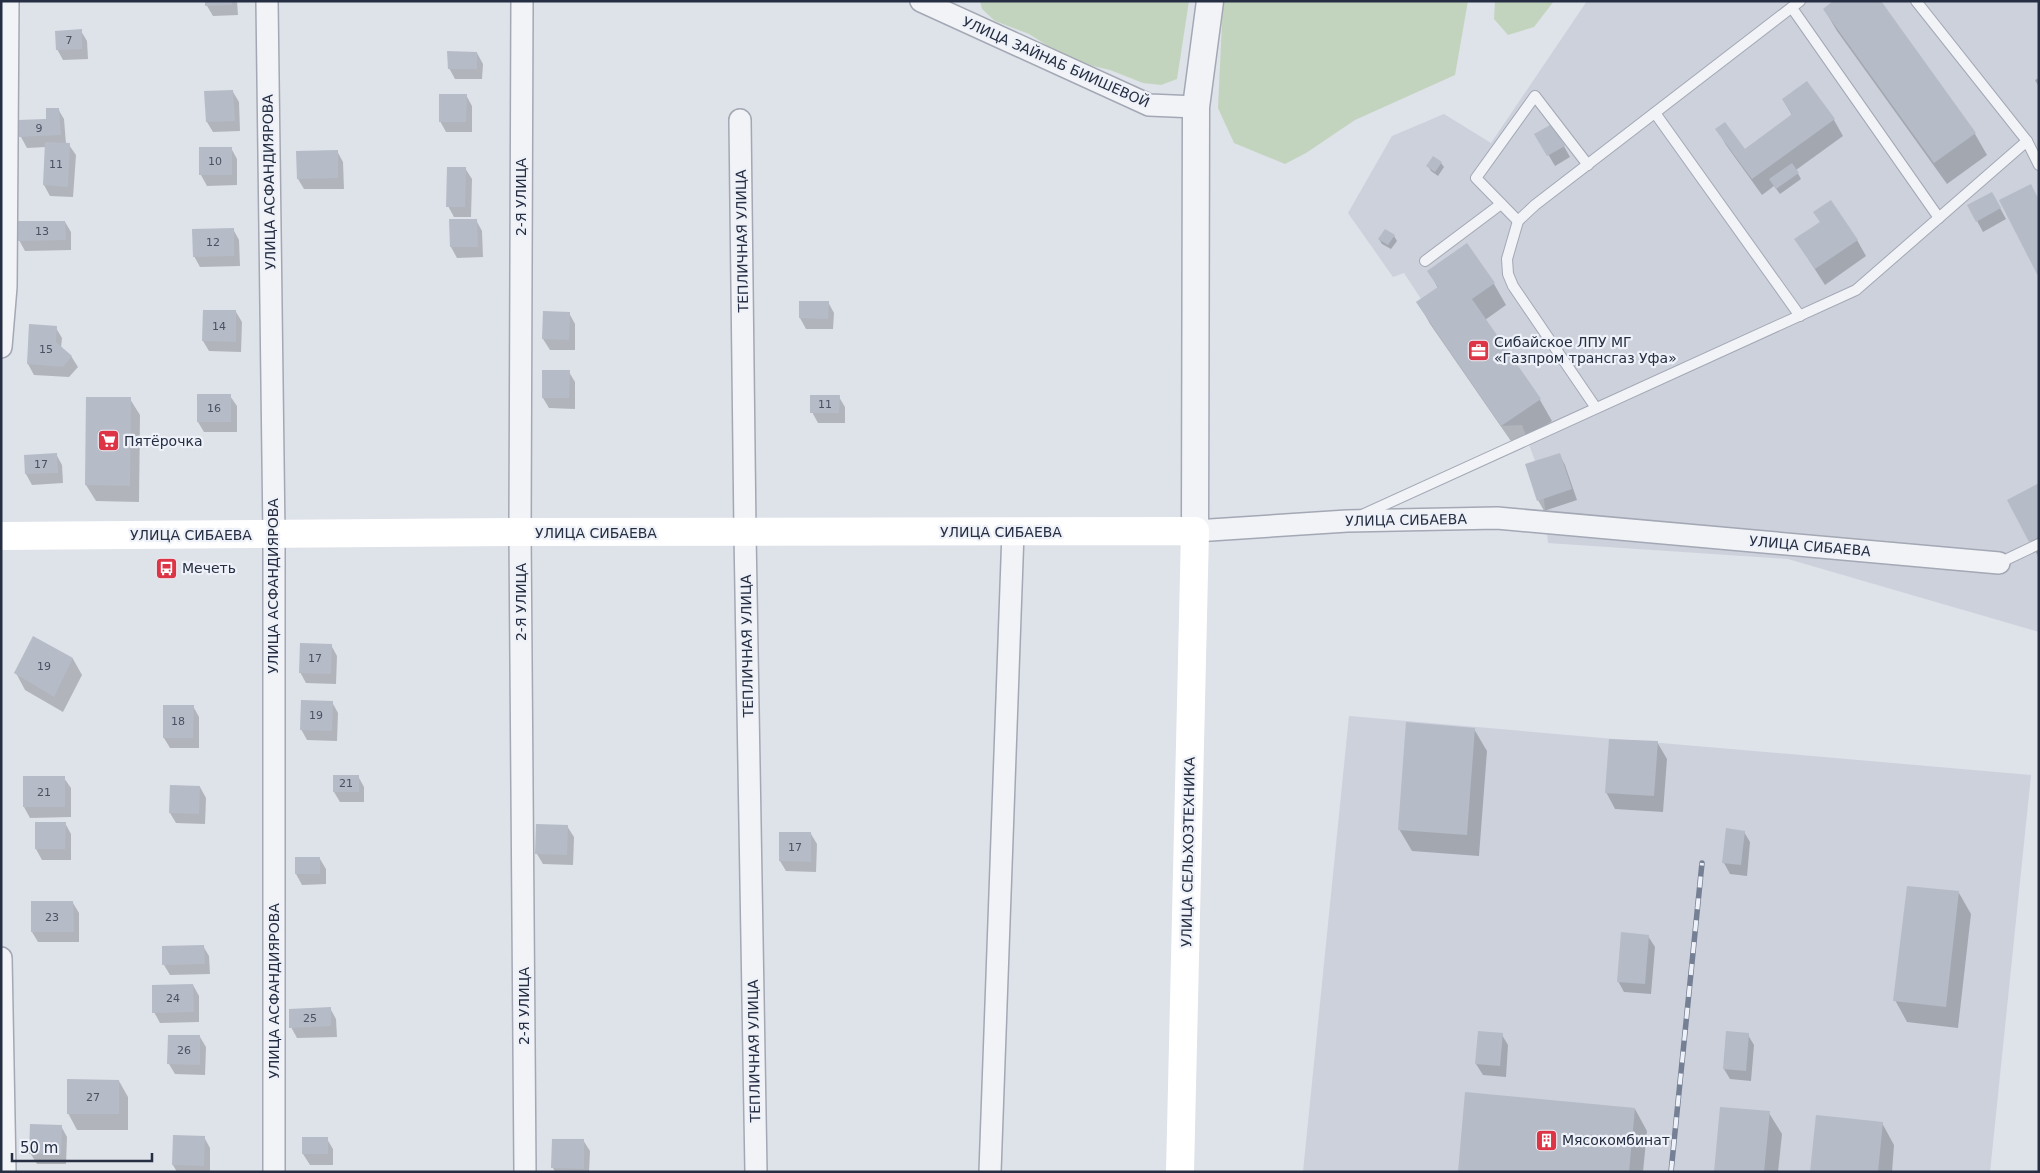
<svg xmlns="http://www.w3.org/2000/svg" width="2040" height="1173" viewBox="0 0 2040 1173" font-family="'DejaVu Sans',sans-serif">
	<rect width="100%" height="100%" fill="#dee2e9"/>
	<g fill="#ccd1dc">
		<path d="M1587 1H2039V632L1788 559 1548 543 1544 499 1535 461 1522 425 1501 426 1416 302 1421 299 1404 273 1393 277 1348 213 1392 136 1444 114 1491 143Z"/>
		<path d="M1349 716 2031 775 1990 1172H1303Z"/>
	</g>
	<g fill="#c3d4be">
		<path d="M980 1H1189L1177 79 1161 85 1143 83 1110 70 1093 66 1059 53 1029 34 995 21 982 9Z"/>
		<path d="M1223 1H1468L1455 75 1355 120 1306 153 1285 164 1234 143 1218 108Z"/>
		<path d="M1495 1H1554L1534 27 1508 35 1494 19Z"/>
	</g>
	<g fill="#0003">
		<path d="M206 1H237L238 15 213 16 207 6Z"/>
		<path d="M1879 1 1975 134 1987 155 1947 184 1837 31 1824 9Z"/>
		<path d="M81 31 87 41 88 59 63 60 57 49Z"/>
		<path d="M477 53 483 64 482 79H455L449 68Z"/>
		<path d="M2039 78V87L2035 80Z"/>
		<path d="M233 92 239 102 240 131 213 132 207 122Z"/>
		<path d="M466 95 472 106V132H446L440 121Z"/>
		<path d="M1783 100 1834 120 1843 136 1796 170 1801 179 1780 194 1774 186 1762 195 1726 145 1717 129 1744 150 1792 115Z"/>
		<path d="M58 109 64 119 66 144 69 145 76 155 73 197 50 196 44 185 46 147 27 148 21 137 19 122 47 120Z"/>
		<path d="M1552 125 1570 157 1555 166 1536 134Z"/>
		<path d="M231 148 237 159V185L207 186 201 175Z"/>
		<path d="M337 151 343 162 344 189H304L298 179Z"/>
		<path d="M1441 163 1444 167 1438 176 1431 171 1428 166Z"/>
		<path d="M465 168 472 179 471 217H454L448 206Z"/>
		<path d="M1992 193 2006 219 1983 232 1969 206Z"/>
		<path d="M476 220 482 231 483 257 457 258 451 247V221Z"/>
		<path d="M65 222 71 232V250L25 251 19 240Z"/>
		<path d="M233 229 239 240 240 266 200 267 194 256Z"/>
		<path d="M1394 236 1397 241 1391 249 1382 244 1379 239Z"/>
		<path d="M1796 240H1857L1866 256 1825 285Z"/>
		<path d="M1429 271 1494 284 1506 305 1485 320 1540 400 1552 421 1515 447 1430 324 1418 302 1438 288Z"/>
		<path d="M828 302 834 313 833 329H806L800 318Z"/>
		<path d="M236 312 242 322 241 352 209 351 203 341Z"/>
		<path d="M569 313 575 324V350H550L543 339Z"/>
		<path d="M31 326 56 328 62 338 61 348 71 356 78 367 69 377 34 375 28 364Z"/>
		<path d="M569 372 575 382V409L549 408 543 398Z"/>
		<path d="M230 396 237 406V432H204L198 422Z"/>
		<path d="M839 397 845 407V423H818L812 412Z"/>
		<path d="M130 399 140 415 139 502 96 501 86 485Z"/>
		<path d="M56 454 62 465 63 483 32 485 26 474 25 456Z"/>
		<path d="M1559 454 1565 465 1577 500 1544 511 1538 500Z"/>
		<path d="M2039 485V558L2009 500Z"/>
		<path d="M33 638 73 659 82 675 63 712 25 690 16 673Z"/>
		<path d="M331 645 337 656 336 684 306 683 300 672Z"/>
		<path d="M332 702 338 713 337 741 307 740 301 729Z"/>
		<path d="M193 706 199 717V748H170L164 738Z"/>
		<path d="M1474 729 1487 751 1479 856 1412 851 1399 829Z"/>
		<path d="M1657 742 1667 759 1663 812 1615 809 1606 792Z"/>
		<path d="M358 776 364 787V802H340L334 792Z"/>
		<path d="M64 778 71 788V817L30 818 24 807Z"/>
		<path d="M200 787 206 798 205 824 176 823 170 813Z"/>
		<path d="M65 823 71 834V860H42L36 849Z"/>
		<path d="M567 826 574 837 573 865 543 864 537 854Z"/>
		<path d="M1744 832 1750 842 1747 876 1730 874 1724 863Z"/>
		<path d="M811 834 817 844 816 872 786 871 780 861Z"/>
		<path d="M320 859 326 869V884L302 885 296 874Z"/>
		<path d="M1959 893 1971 914 1958 1028 1907 1022 1895 1000Z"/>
		<path d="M73 903 79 913V942H38L32 932Z"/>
		<path d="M1648 936 1655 947 1651 994 1624 992 1618 981Z"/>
		<path d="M203 946 209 956 210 974 170 975 164 965Z"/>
		<path d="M193 985 199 996V1022L160 1023 154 1012Z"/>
		<path d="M330 1008 336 1019 337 1037 297 1038 291 1027Z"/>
		<path d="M1502 1035 1508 1045 1506 1077 1483 1075 1476 1064Z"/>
		<path d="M1748 1035 1754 1045 1751 1081 1730 1079 1724 1069Z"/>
		<path d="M200 1037 206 1047 205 1075 175 1074 169 1064Z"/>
		<path d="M119 1081 128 1097V1130H77L68 1113Z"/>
		<path d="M1635 1109 1647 1131 1643 1172H1459Z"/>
		<path d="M1769 1113 1782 1134 1778 1172H1716Z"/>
		<path d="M1882 1123 1894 1145 1892 1172H1812Z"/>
		<path d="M61 1126 67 1137 66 1164H37L30 1153Z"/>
		<path d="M204 1137 210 1148V1172H177L173 1165Z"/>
		<path d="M303 1139H327L333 1149V1165H310L303 1154Z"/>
		<path d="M583 1140 590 1151 589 1172H555L553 1168Z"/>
	</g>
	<g fill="#b5bbc7">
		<path d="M205 1H232V5L205 6Z"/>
		<path d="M1833 1H1881L1976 133 1934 163 1823 9Z"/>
		<path d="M82 29V49L56 50 55 31Z"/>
		<path d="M447 51 477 52V69H448Z"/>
		<path d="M1807 81 1835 119 1752 179 1715 129 1725 122 1745 149 1792 114 1782 99Z"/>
		<path d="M233 90 235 121 206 122 204 91Z"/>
		<path d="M439 94H467L466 122H439Z"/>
		<path d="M46 108H59L61 135 19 137 18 120 46 119Z"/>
		<path d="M1552 124 1565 146 1547 156 1534 134Z"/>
		<path d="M45 142 70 143 68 187 43 185Z"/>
		<rect x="199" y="147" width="33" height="28"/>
		<path d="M338 150V178L297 179 296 151Z"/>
		<path d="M1433 156 1442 162 1435 172 1426 166Z"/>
		<path d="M1792 163 1799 173 1776 189 1769 179Z"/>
		<path d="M447 167H466L465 207H446Z"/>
		<path d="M2031 184 2039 200V278L1999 200Z"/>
		<path d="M1992 192 2001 208 1976 222 1967 205Z"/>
		<path d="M1831 200 1858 240 1815 269 1794 239 1820 222 1813 212Z"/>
		<path d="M449 219H477L478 247H450Z"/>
		<path d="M18 221H65L66 240 18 241Z"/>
		<path d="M234 228V256L193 257 192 229Z"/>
		<path d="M1385 229 1395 235 1388 245 1378 239Z"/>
		<path d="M1467 243 1495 283 1472 299 1541 399 1501 426 1416 302 1438 287 1427 271Z"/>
		<path d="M799 301H829L828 319 799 318Z"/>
		<path d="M203 310H236V342L202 341Z"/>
		<path d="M543 311 570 312 569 340 542 339Z"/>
		<path d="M29 324 57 326 56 342 72 356 63 367 27 364Z"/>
		<path d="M542 370H570L569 398H542Z"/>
		<rect x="197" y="394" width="34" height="28"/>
		<path d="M810 395H840L839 413H810Z"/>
		<path d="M86 397H131L130 486 85 485Z"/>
		<path d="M57 453 58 473 25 474 24 455Z"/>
		<path d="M1560 453 1572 489 1537 501 1525 464Z"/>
		<path d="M2039 483V537L2029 542 2007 500Z"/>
		<path d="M33 636 73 658 54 697 14 673Z"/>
		<path d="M300 643 332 644 331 674 299 673Z"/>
		<path d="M301 700 333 701 332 731 300 730Z"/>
		<path d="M163 705H194L193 738H163Z"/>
		<path d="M1406 722 1475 728 1467 835 1398 830Z"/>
		<path d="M1609 739 1658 741 1654 796 1605 793Z"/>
		<rect x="333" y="775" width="26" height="17"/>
		<rect x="23" y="776" width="42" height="31"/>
		<path d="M170 785 200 786 199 814 169 813Z"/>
		<path d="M35 822H66L65 849H35Z"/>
		<path d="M536 824 568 825 567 855 535 854Z"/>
		<path d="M1726 828 1745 831 1741 865 1722 863Z"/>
		<path d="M779 832H811V862L779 861Z"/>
		<rect x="295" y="857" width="25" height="17"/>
		<path d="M1907 886 1959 891 1946 1007 1893 1001Z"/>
		<path d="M31 901H73L74 932H31Z"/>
		<path d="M1621 932 1649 935 1645 984 1617 982Z"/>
		<path d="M204 945 205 964 162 965V946Z"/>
		<path d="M193 984 194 1012 152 1013V985Z"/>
		<path d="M331 1007V1026L289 1028V1009Z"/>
		<path d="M1478 1031 1503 1033 1500 1066 1475 1064Z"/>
		<path d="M1726 1031 1749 1033 1746 1071 1723 1069Z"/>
		<path d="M168 1035H200V1065L167 1064Z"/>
		<path d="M67 1079 119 1080V1114H67Z"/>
		<path d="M1465 1092 1635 1108 1629 1172H1458Z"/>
		<path d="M1720 1107 1770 1111 1764 1172H1714Z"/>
		<path d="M1816 1115 1883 1122 1878 1172H1810Z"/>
		<path d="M30 1124 62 1125 61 1154H29Z"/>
		<path d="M173 1135 205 1136 204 1166 172 1165Z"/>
		<rect x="302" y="1137" width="26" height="17"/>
		<path d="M552 1139H584V1169L551 1168Z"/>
	</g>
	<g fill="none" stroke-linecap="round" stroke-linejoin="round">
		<defs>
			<g id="service">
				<path d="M1916 1 2027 141"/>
				<path d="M1792 8 1939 218"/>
				<path d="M1655 113 1800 316"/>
				<path d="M1518 221 1476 178 1535 96 1588 165"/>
				<path d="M1425 261 1501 204"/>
				<path d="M1596 408 1513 286 1508 274 1507 259 1518 221 1535 205 1800 1"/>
				<path d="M1362 515 1856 290 2027 141 2039 165"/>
				<path d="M1999 563 2039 544"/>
			</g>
			<g id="minor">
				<path d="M267 1 274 535V1172"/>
				<path d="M522 1 520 532 525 1172"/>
				<path d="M921 1 1149 105 1196 107"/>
				<path d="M740 120 745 533 756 1172"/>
				<path d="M1 347 6 287 8 1"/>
				<path d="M1195 531 1347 521 1497 518 1999 563"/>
				<path d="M1 958 5 1172"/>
				<path d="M990 1172 1013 532"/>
			</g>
			<path id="tertiary" d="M1195 531 1196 107 1210 1"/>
		</defs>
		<use href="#service" stroke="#a3a8b4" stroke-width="12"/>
		<use href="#minor" stroke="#a3a8b4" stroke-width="24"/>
		<use href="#tertiary" stroke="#a3a8b4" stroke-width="29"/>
		<use href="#service" stroke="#f1f3f7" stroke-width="10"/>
		<use href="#minor" stroke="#f1f3f7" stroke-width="21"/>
		<use href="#tertiary" stroke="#f1f3f7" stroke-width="26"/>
		<path stroke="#fff" stroke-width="28" d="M1 536 520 532 1195 531 1180 1172"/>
		<defs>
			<path id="rail" d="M1671 1172 1702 863"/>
		</defs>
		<use href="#rail" stroke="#768095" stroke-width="5.5"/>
		<use href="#rail" stroke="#eef1f7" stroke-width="4" stroke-dasharray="11" stroke-linecap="butt"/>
	</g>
	<defs>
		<symbol id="office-square" viewBox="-11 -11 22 22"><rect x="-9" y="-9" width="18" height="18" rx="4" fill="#dd3446" stroke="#eef1f7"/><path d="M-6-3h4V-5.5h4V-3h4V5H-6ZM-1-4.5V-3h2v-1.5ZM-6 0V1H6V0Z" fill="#fff"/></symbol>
		<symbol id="supermarket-square" viewBox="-11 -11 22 22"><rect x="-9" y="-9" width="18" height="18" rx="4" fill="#dd3446" stroke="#eef1f7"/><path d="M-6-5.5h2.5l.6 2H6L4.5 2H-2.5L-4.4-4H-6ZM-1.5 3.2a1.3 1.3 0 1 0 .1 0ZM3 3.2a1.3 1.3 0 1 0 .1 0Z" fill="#fff"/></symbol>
		<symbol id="bus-square" viewBox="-11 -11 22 22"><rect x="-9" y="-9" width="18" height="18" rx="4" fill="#dd3446" stroke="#eef1f7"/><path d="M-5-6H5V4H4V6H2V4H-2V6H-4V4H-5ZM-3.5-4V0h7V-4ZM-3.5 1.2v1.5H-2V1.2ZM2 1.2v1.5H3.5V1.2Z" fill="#fff"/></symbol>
		<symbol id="building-square" viewBox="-11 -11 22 22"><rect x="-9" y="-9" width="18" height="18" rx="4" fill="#dd3446" stroke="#eef1f7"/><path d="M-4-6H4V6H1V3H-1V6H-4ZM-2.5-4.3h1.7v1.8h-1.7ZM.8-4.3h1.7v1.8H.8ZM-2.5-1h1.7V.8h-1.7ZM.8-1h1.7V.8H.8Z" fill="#fff"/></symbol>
	</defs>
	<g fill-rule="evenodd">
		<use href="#office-square" x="1466" y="338" width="25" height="25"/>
		<use href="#supermarket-square" x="96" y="428" width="25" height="25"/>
		<use href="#bus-square" x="154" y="556" width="25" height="25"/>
		<use href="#building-square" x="1534" y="1128" width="25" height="25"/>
	</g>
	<g text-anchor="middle" stroke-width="4.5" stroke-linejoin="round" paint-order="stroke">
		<g font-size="11" fill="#495163">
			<text x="69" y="44">7</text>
			<text x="39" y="132">9</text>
			<text x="215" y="165">10</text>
			<text x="56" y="168">11</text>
			<text x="42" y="235">13</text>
			<text x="213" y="246">12</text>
			<text x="219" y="330">14</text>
			<text x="46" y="353">15</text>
			<text x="825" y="408">11</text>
			<text x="214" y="412">16</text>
			<text x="41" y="468">17</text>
			<text x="315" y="662">17</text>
			<text x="44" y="670">19</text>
			<text x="316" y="719">19</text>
			<text x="178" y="725">18</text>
			<text x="346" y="787">21</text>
			<text x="44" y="796">21</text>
			<text x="795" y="851">17</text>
			<text x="52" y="921">23</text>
			<text x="173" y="1002">24</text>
			<text x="310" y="1022">25</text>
			<text x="184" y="1054">26</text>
			<text x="93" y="1101">27</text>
		</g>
		<g font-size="14" fill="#252e42" stroke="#eef1f7">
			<text transform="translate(1056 62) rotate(24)" y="5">УЛИЦА ЗАЙНАБ БИИШЕВОЙ</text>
			<text transform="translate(269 182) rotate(-91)" y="5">УЛИЦА АСФАНДИЯРОВА</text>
			<text transform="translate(521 197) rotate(-90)" y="5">2-Я УЛИЦА</text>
			<text transform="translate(742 241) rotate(-91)" y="5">ТЕПЛИЧНАЯ УЛИЦА</text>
			<text transform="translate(1406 520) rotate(-1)" y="5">УЛИЦА СИБАЕВА</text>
			<text x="1001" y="537">УЛИЦА СИБАЕВА</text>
			<text x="596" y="538">УЛИЦА СИБАЕВА</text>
			<text x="191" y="540">УЛИЦА СИБАЕВА</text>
			<text transform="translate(1810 546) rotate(5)" y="5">УЛИЦА СИБАЕВА</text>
			<text transform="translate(273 586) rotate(-90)" y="5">УЛИЦА АСФАНДИЯРОВА</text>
			<text transform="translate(521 602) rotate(-90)" y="5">2-Я УЛИЦА</text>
			<text transform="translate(747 646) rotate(-91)" y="5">ТЕПЛИЧНАЯ УЛИЦА</text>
			<text transform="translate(1188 852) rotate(-89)" y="5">УЛИЦА СЕЛЬХОЗТЕХНИКА</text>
			<text transform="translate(274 991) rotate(-90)" y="5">УЛИЦА АСФАНДИЯРОВА</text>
			<text transform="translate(524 1006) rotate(-90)" y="5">2-Я УЛИЦА</text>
			<text transform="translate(754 1051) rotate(-91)" y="5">ТЕПЛИЧНАЯ УЛИЦА</text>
		</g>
		<g font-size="14" fill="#252e42" stroke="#eef1f7" text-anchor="start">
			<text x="1494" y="347">Сибайское ЛПУ МГ<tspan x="1494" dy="16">«Газпром трансгаз Уфа»</tspan></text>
			<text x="124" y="446">Пятёрочка</text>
			<text x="182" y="573">Мечеть</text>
			<text x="1562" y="1145">Мясокомбинат</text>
		</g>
	</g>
	<rect width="2040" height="1173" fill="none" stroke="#252e42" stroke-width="5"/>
	<path d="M12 1153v8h140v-8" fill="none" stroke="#252e42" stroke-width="2.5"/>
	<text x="20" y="1153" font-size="15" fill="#252e42" stroke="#eef1f7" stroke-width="4" paint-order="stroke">50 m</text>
</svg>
